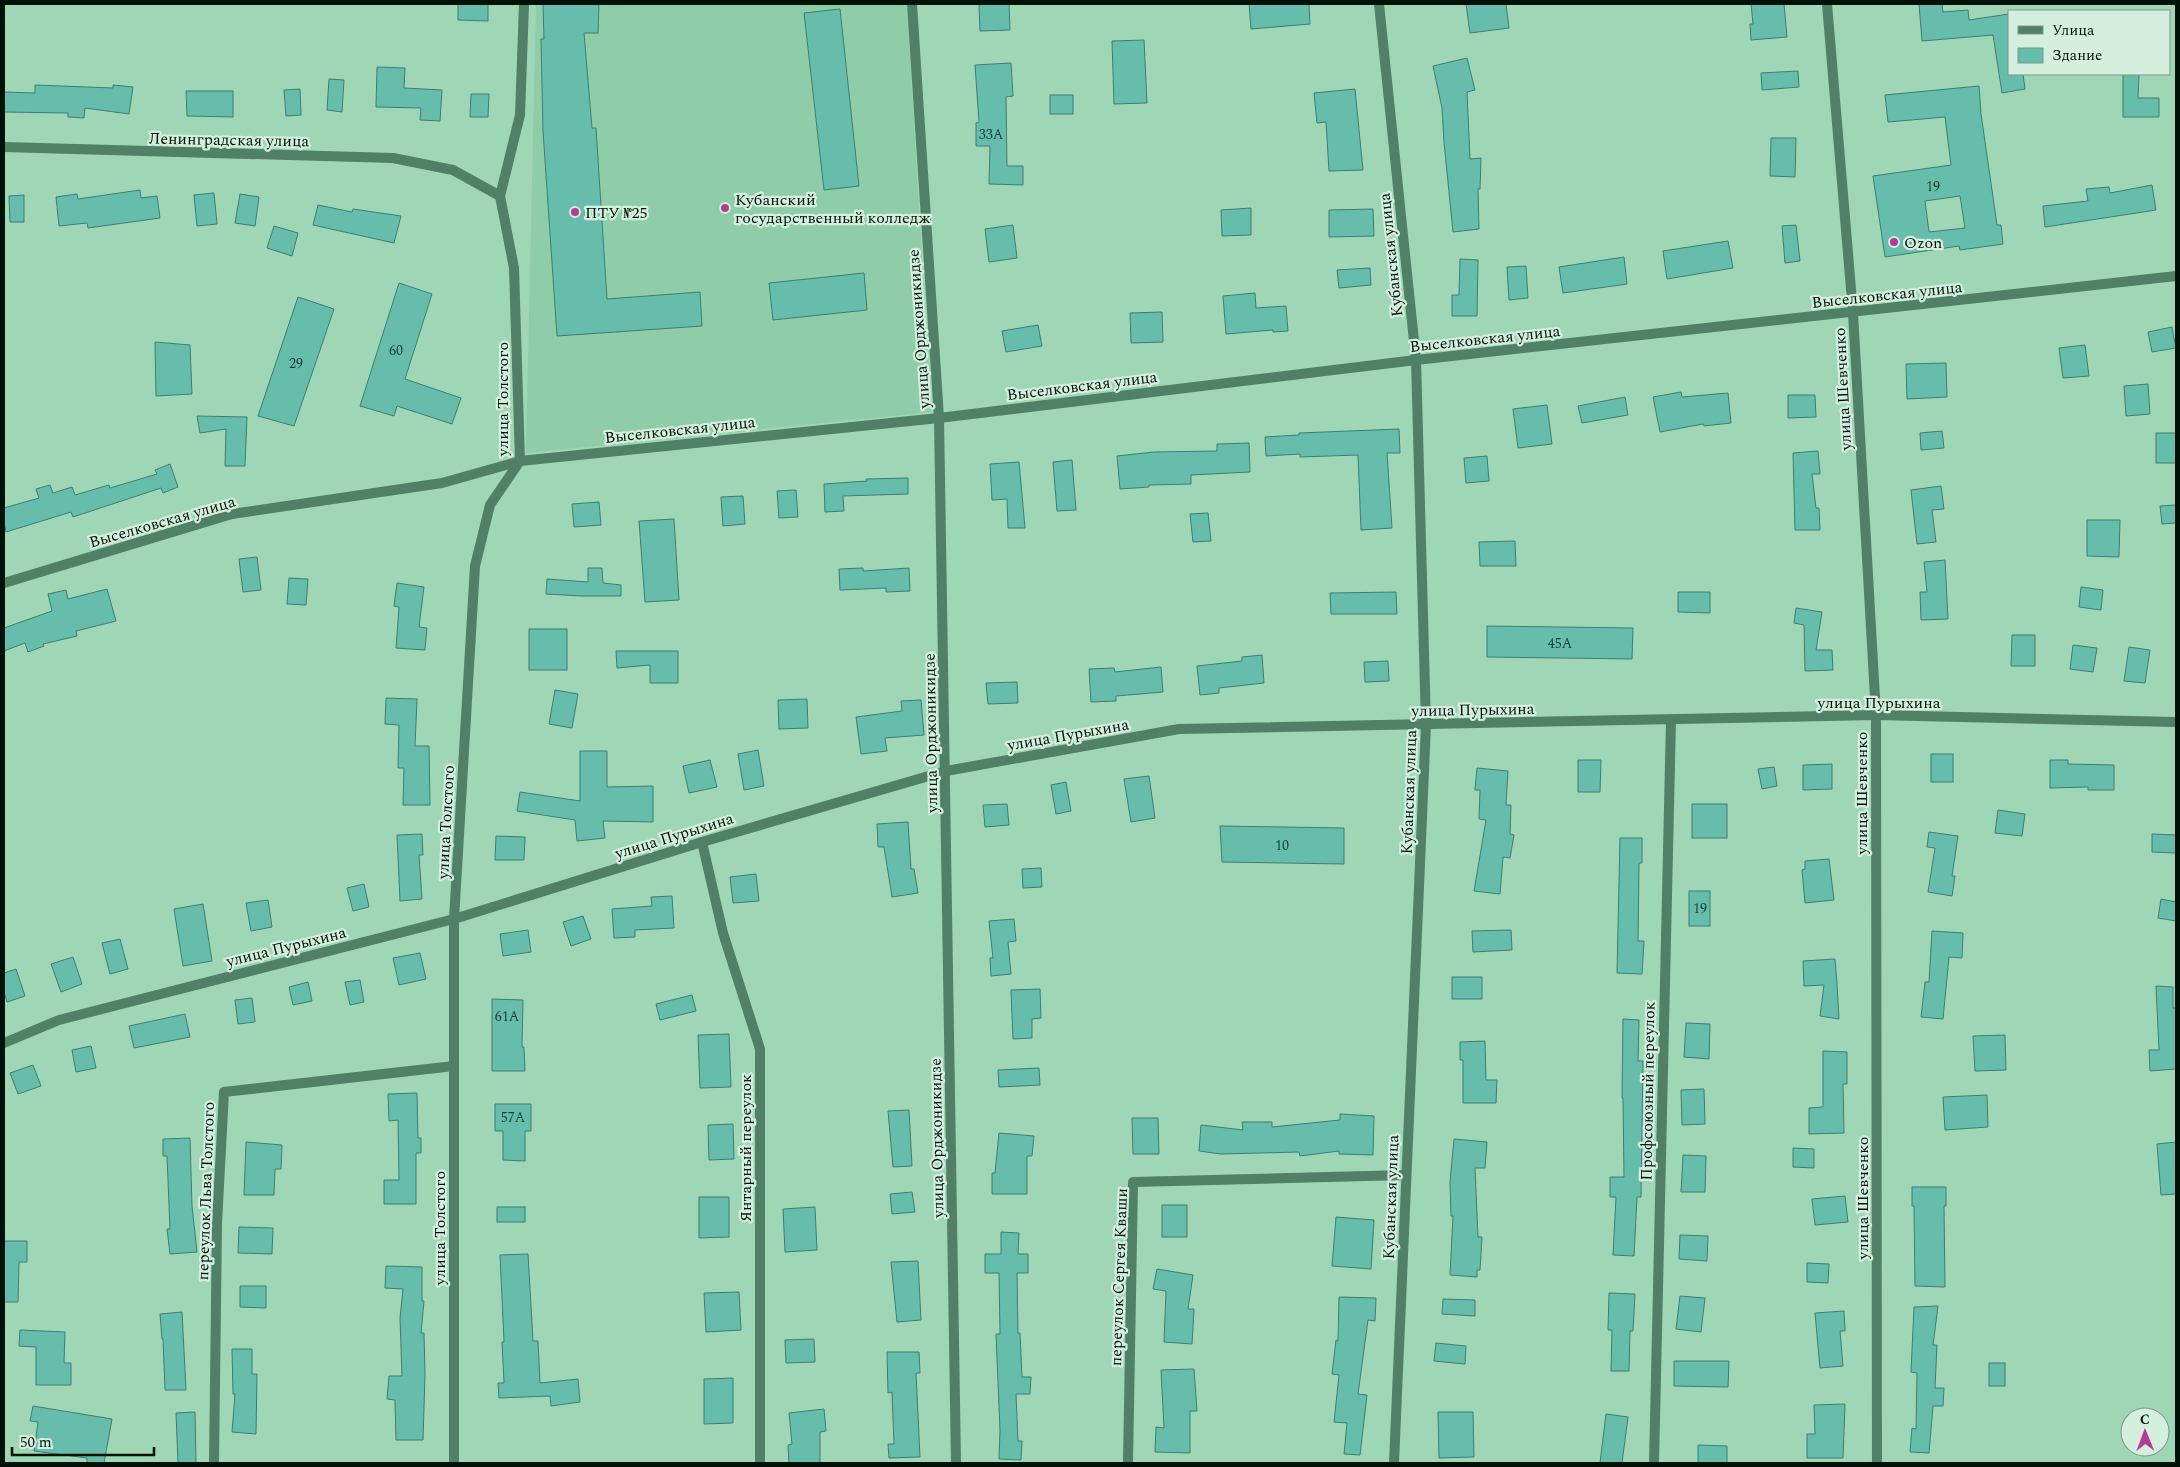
<svg xmlns="http://www.w3.org/2000/svg" width="2180" height="1467" viewBox="0 0 2180 1467" font-family="Spectral,serif">
	<rect width="100%" height="100%" fill="#9fd6b5"/>
	<path fill="#8ecda8" d="M536 4H907L931 412 526 453Z"/>
	<g fill="#67bdab" stroke="#3b7f72" fill-rule="evenodd">
		<path d="M458 4H488V21L458 20Z"/>
		<path d="M543 4H599L598 33H584L592 128H596L607 299 700 292 702 326 557 336 543 131 541 39H544Z"/>
		<path d="M979 4H1009L1010 30 980 31Z"/>
		<path d="M1249 4H1309L1310 24 1251 29Z"/>
		<path d="M1466 4H1506L1509 28 1470 33Z"/>
		<path d="M1751 4H1784L1787 37 1751 40 1750 24H1753Z"/>
		<path d="M1919 4H1942L1943 12 1968 10 1969 20 2009 14V74H2023L2025 89 2002 93 1993 35 1922 41Z"/>
		<path d="M840 9 859 186 824 190 804 13Z"/>
		<path d="M1144 40 1147 103 1114 104 1112 41Z"/>
		<path d="M1467 58 1475 90 1467 92 1470 159 1481 158 1480 189H1478L1479 229 1453 232 1444 142 1442 108 1433 66Z"/>
		<path d="M1011 63 1013 96 1006 97 1007 166H1023V185L989 184 990 146H976V123L979 122 975 65Z"/>
		<path d="M377 67 405 68 404 88 442 90 440 121 420 120 421 108 376 107Z"/>
		<path d="M1798 71 1799 87 1762 90 1761 73Z"/>
		<path d="M2123 74H2139L2138 98H2159V117H2123Z"/>
		<path d="M329 79 344 80 342 112 327 110Z"/>
		<path d="M35 85 113 88V85L133 87 129 114 85 108 84 118 68 117V113L4 112V92L35 93Z"/>
		<path d="M1979 86 1981 114 1997 225H2001L2003 244 1960 250 1959 246 1885 257 1873 176 1951 165 1945 117 1888 122 1885 95ZM1960 196 1965 228 1929 232 1925 201Z"/>
		<path d="M300 89 301 115 286 116 284 90Z"/>
		<path d="M1355 89 1363 170 1329 171 1326 122 1317 123 1314 93Z"/>
		<path d="M186 91H233V117L187 116Z"/>
		<path d="M471 94H489L488 117H470Z"/>
		<rect x="1050" y="95" width="23" height="19"/>
		<path d="M1771 138H1796L1795 177 1770 176Z"/>
		<path d="M2152 185 2156 210 2045 227 2043 206 2088 201 2086 189 2109 187 2110 193Z"/>
		<path d="M140 190 141 198 157 196 160 218 88 228 87 223 59 226 56 197 77 194 78 199Z"/>
		<path d="M214 193 217 224 197 226 194 195Z"/>
		<path d="M240 194 259 197 255 226 235 223Z"/>
		<path d="M24 195V222H10L9 196Z"/>
		<path d="M318 205 352 212 353 209 401 216 394 243 313 225Z"/>
		<path d="M1251 208V235L1222 236 1221 210Z"/>
		<path d="M1373 209 1374 236 1329 237V210Z"/>
		<path d="M1013 225 1017 258 989 262 985 229Z"/>
		<path d="M1796 225 1800 261 1785 263 1782 226Z"/>
		<path d="M274 226 298 233 292 256 267 248Z"/>
		<path d="M1728 241 1733 268 1667 279 1663 251Z"/>
		<path d="M1624 257 1627 284 1563 293 1559 267Z"/>
		<path d="M1460 259 1478 260 1477 316H1452V295H1459Z"/>
		<path d="M1526 266 1528 298 1509 300 1507 267Z"/>
		<path d="M1370 268 1371 285 1339 288 1337 270Z"/>
		<path d="M864 273 867 310 773 320 769 283Z"/>
		<path d="M399 283 432 294 405 379 461 398 452 424 397 406 394 416 360 406Z"/>
		<path d="M1255 293 1256 308 1286 306 1288 331 1273 332V330L1226 334 1223 296Z"/>
		<path d="M298 297 334 309 294 426 258 416Z"/>
		<path d="M1162 312 1163 342 1131 343 1130 313Z"/>
		<path d="M1038 325 1042 346 1006 352 1002 331Z"/>
		<path d="M2172 327 2176 348 2152 352 2148 332Z"/>
		<path d="M155 342 190 345 192 394 156 396Z"/>
		<path d="M2085 345 2089 376 2063 378 2059 348Z"/>
		<path d="M1946 363 1947 397 1907 399 1906 364Z"/>
		<path d="M2148 384 2150 414 2126 416 2124 386Z"/>
		<path d="M1681 392 1682 397 1728 393 1731 423 1704 426 1703 424 1660 432 1653 397Z"/>
		<path d="M1788 395H1815L1816 417 1788 418Z"/>
		<path d="M1625 397 1628 415 1582 423 1578 406Z"/>
		<path d="M1547 405 1552 444 1518 448 1513 409Z"/>
		<path d="M197 416 247 417 245 466H225L226 429 200 433Z"/>
		<path d="M1399 429 1400 453H1387L1392 528 1361 530 1358 455 1300 457V454L1266 456 1265 437 1299 435V433Z"/>
		<path d="M1942 431 1944 448 1921 450 1920 433Z"/>
		<rect x="2156" y="433" width="20" height="30"/>
		<path d="M1249 443 1250 472 1191 475V484L1149 485V487L1120 489 1117 456 1154 452 1217 451V444Z"/>
		<path d="M1818 451 1820 474H1812L1816 508H1819L1820 530H1795L1793 453Z"/>
		<path d="M1487 456 1489 481 1466 483 1464 458Z"/>
		<path d="M1072 460 1076 510 1057 511 1053 462Z"/>
		<path d="M1019 462 1025 528H1008L1007 499 992 500 990 464Z"/>
		<path d="M170 464 178 487 163 493 161 488 73 517 71 512 6 532 4 523V508L39 498 36 489 50 485 53 493 72 487 75 495 109 485 110 488 157 474 155 470Z"/>
		<path d="M908 478V494L843 496 844 511 825 512 824 484 867 481 866 479Z"/>
		<path d="M1941 486 1944 509 1932 510 1936 542 1917 544 1911 490Z"/>
		<path d="M796 490 798 517 779 518 777 491Z"/>
		<path d="M743 496 745 524 723 526 721 497Z"/>
		<path d="M599 502 601 525 574 527 572 504Z"/>
		<path d="M2176 505V523L2162 524 2160 506Z"/>
		<path d="M1208 513 1211 541 1193 542 1190 514Z"/>
		<path d="M674 519 679 600 645 602 639 521Z"/>
		<path d="M2087 520H2120L2119 557 2087 556Z"/>
		<path d="M1515 541 1516 566H1480L1479 542Z"/>
		<path d="M257 557 261 590 243 592 239 559Z"/>
		<path d="M1945 560 1948 619 1921 620 1920 592H1927L1924 562Z"/>
		<path d="M588 568H602L603 583 621 585V596H581L546 594 547 579 588 582Z"/>
		<path d="M863 568V571L909 568 910 591 886 592V588L840 590 839 569Z"/>
		<path d="M289 578 308 579 306 605 287 604Z"/>
		<path d="M397 583 424 587 419 627 427 628 425 650 396 648 399 607 394 606Z"/>
		<path d="M2081 587 2103 590 2101 610 2079 607Z"/>
		<path d="M107 589 116 621 76 631 77 636 43 644 44 646 28 652 25 643 4 651V628L52 611 48 594 66 590 68 599Z"/>
		<path d="M1396 592 1397 614H1331L1330 593Z"/>
		<path d="M1678 592H1710V613L1678 612Z"/>
		<path d="M1796 608 1822 612 1816 650H1832L1833 670 1805 671 1804 625 1794 623Z"/>
		<path d="M1487 626 1633 628 1632 659 1487 657Z"/>
		<rect x="529" y="629" width="38" height="41"/>
		<path d="M2012 635H2035V666H2011Z"/>
		<path d="M2073 645 2097 648 2093 672 2070 669Z"/>
		<path d="M2129 647 2150 650 2145 683 2124 681Z"/>
		<path d="M616 651H678V683H650V665L617 668Z"/>
		<path d="M1262 655 1264 683 1219 688V693L1200 695 1197 666 1242 661V657Z"/>
		<path d="M1388 661 1389 681 1365 682 1364 662Z"/>
		<path d="M1161 667 1163 692 1116 696V701L1091 702 1089 669 1114 668 1115 672Z"/>
		<path d="M1017 682 1018 703 988 704 986 683Z"/>
		<path d="M555 690 578 694 572 728 549 724Z"/>
		<path d="M386 698 417 699 415 746H429L430 805H403L404 768H398L399 725 385 724Z"/>
		<path d="M807 699 808 728 779 729 778 700Z"/>
		<path d="M921 700 924 735 885 738 887 751 861 754 856 717 902 711 901 701Z"/>
		<path d="M758 750 764 786 744 790 738 754Z"/>
		<path d="M580 751H607V787L653 786V822L603 821 605 838 577 841 575 820 517 811 520 792 580 801Z"/>
		<rect x="1931" y="754" width="22" height="28"/>
		<path d="M710 760 717 787 689 793 683 766Z"/>
		<path d="M1578 760H1601L1600 792H1578Z"/>
		<path d="M2050 760H2068V764L2114 765V790H2088V787L2050 788Z"/>
		<path d="M1832 764V789L1803 790V765Z"/>
		<path d="M1774 767 1777 786 1762 789 1758 769Z"/>
		<path d="M1477 768 1508 771 1506 805H1511L1510 834 1514 835 1510 858 1503 857 1500 894 1474 891 1486 820 1479 819 1480 790H1475Z"/>
		<path d="M1149 776 1155 818 1131 822 1124 779Z"/>
		<path d="M1066 782 1071 811 1056 814 1051 785Z"/>
		<path d="M1007 804 1009 825 985 827 983 805Z"/>
		<rect x="1692" y="804" width="35" height="34"/>
		<path d="M1998 810 2025 814 2022 836 1995 833Z"/>
		<path d="M908 822 911 869H914L918 893 892 897 884 847H878L877 824Z"/>
		<path d="M1220 826 1344 828V864L1222 862Z"/>
		<path d="M1929 832 1958 836 1952 876H1955L1952 896 1928 892 1935 848 1927 847Z"/>
		<path d="M422 834 423 855H419L422 899 400 901 397 835Z"/>
		<path d="M2152 834 2176 835V853L2152 852Z"/>
		<path d="M496 836 525 837 524 860H495Z"/>
		<path d="M1620 838H1642V863H1639L1638 941H1644L1642 974 1617 973Z"/>
		<path d="M1829 859 1834 900 1805 903 1802 870 1805 869V861Z"/>
		<path d="M1041 868 1042 887 1023 888 1022 869Z"/>
		<path d="M756 874 759 901 733 903 730 877Z"/>
		<path d="M364 884 369 907 353 911 347 888Z"/>
		<rect x="1689" y="891" width="21" height="35"/>
		<path d="M672 896 674 928 635 930V937L614 938 612 909 652 906 651 897Z"/>
		<path d="M2161 899 2176 902V921L2158 918Z"/>
		<path d="M268 900 272 927 251 931 246 903Z"/>
		<path d="M203 904 212 961 183 966 174 909Z"/>
		<path d="M583 916 591 939 571 946 563 922Z"/>
		<path d="M1014 919 1016 941 1008 942 1011 974 991 976 990 958H993L989 921Z"/>
		<path d="M528 930 531 952 503 956 500 934Z"/>
		<path d="M1511 930 1512 950 1473 952 1472 931Z"/>
		<path d="M1932 931 1963 933 1962 958 1949 957 1943 1019 1921 1017 1925 982H1929Z"/>
		<path d="M120 939 128 969 110 974 102 943Z"/>
		<path d="M420 953 426 979 399 985 393 958Z"/>
		<path d="M73 957 82 984 61 992 51 964Z"/>
		<path d="M1835 959 1837 984 1839 1019 1820 1016 1824 985 1804 986 1803 961Z"/>
		<path d="M16 969 25 996 7 1002 4 992V973Z"/>
		<rect x="1452" y="977" width="30" height="22"/>
		<path d="M360 980 364 1002 350 1005 345 982Z"/>
		<path d="M308 982 312 1001 293 1005 289 987Z"/>
		<path d="M2156 986 2173 987V1008H2176V1069L2150 1071 2149 1050H2159Z"/>
		<path d="M1040 989 1041 1018 1032 1019V1038L1013 1039 1011 990Z"/>
		<path d="M692 995 696 1011 660 1020 656 1004Z"/>
		<path d="M252 998 255 1022 238 1024 235 1000Z"/>
		<path d="M492 999 523 1000 522 1047H524L525 1071H492Z"/>
		<path d="M185 1014 190 1037 134 1048 129 1026Z"/>
		<path d="M1623 1019 1639 1020 1638 1061H1643L1641 1197H1637L1634 1256 1613 1255 1616 1197H1610V1177H1624L1623 1098H1622Z"/>
		<path d="M1686 1023 1710 1024 1709 1059 1684 1057Z"/>
		<path d="M729 1034 731 1087 700 1088 698 1035Z"/>
		<path d="M2005 1035 2006 1070 1975 1071 1973 1036Z"/>
		<path d="M1485 1041 1486 1080H1497L1496 1103H1463V1060H1460V1042Z"/>
		<path d="M91 1046 96 1068 76 1072 72 1050Z"/>
		<path d="M1823 1051 1847 1052V1084H1843L1844 1133 1809 1134V1108L1823 1107Z"/>
		<path d="M33 1065 41 1086 18 1094 10 1073Z"/>
		<path d="M1039 1068 1040 1085 999 1087 998 1070Z"/>
		<path d="M1704 1089 1705 1124 1682 1125 1681 1090Z"/>
		<path d="M417 1093 418 1138H421V1153H416V1204H384V1180H399L398 1120 389 1121 388 1094Z"/>
		<path d="M1987 1095 1988 1127 1945 1130 1943 1097Z"/>
		<path d="M495 1104H531V1131H525V1161L503 1160V1131H495Z"/>
		<path d="M909 1110 912 1166 893 1167 888 1111Z"/>
		<path d="M1340 1114 1374 1116 1373 1155 1339 1154V1151L1300 1156 1299 1152 1221 1154 1199 1151 1201 1125 1243 1130 1242 1122H1272V1127L1340 1120Z"/>
		<path d="M1132 1118H1158L1159 1154H1133Z"/>
		<path d="M733 1124 734 1159 709 1160 708 1125Z"/>
		<path d="M999 1133 1034 1136 1032 1156H1027V1194H992V1173H995Z"/>
		<path d="M190 1138 192 1206 197 1252 170 1254 167 1229H170L167 1156H163V1139Z"/>
		<path d="M1454 1139 1487 1142 1485 1168H1475L1478 1237H1482L1480 1270H1477V1277L1450 1275 1453 1216H1451L1450 1182Z"/>
		<path d="M246 1142 282 1145 281 1169H275L274 1195H244Z"/>
		<path d="M2176 1142V1194L2161 1195 2157 1144Z"/>
		<path d="M1793 1148 1814 1149V1168L1793 1167Z"/>
		<path d="M1683 1155 1706 1156 1705 1192H1681Z"/>
		<path d="M1912 1187H1946V1206H1944L1945 1287 1915 1286 1914 1206H1912Z"/>
		<path d="M912 1192 915 1212 892 1214 890 1194Z"/>
		<path d="M1845 1196 1848 1222 1815 1225 1812 1199Z"/>
		<path d="M699 1197H729V1237L699 1238Z"/>
		<rect x="1162" y="1205" width="25" height="32"/>
		<rect x="497" y="1207" width="28" height="15"/>
		<path d="M815 1207 817 1250 785 1252 783 1209Z"/>
		<path d="M1336 1217 1374 1220 1371 1269 1332 1266Z"/>
		<path d="M239 1227 273 1228 272 1254 238 1253Z"/>
		<path d="M1001 1232 1019 1233 1018 1254H1028V1273H1017L1018 1333H1020L1022 1377H1031L1030 1394H1016L1018 1441H1022L1021 1460 999 1459 1000 1430 996 1334H1000L999 1273H985V1254H1001Z"/>
		<path d="M1680 1235 1708 1236 1707 1261 1679 1259Z"/>
		<path d="M4 1241H27V1262H19L18 1302H4Z"/>
		<path d="M528 1254 533 1341H538L540 1383 578 1379 580 1402 551 1406 550 1396 499 1398 498 1383H504L502 1342H504L500 1255Z"/>
		<path d="M918 1261 921 1320 897 1322 891 1262Z"/>
		<path d="M1807 1263 1829 1264 1828 1283 1807 1282Z"/>
		<path d="M386 1266 422 1267V1301H424L421 1333H424L425 1375 423 1440H396L395 1400 387 1399 389 1376H402L400 1318 403 1289 385 1288Z"/>
		<path d="M1157 1269 1193 1275 1188 1309H1194L1192 1344 1164 1342 1166 1291 1153 1289Z"/>
		<path d="M240 1286H266V1308L240 1307Z"/>
		<path d="M739 1292 741 1330 706 1332 704 1293Z"/>
		<path d="M1609 1293 1635 1294 1633 1331H1630L1629 1371H1611L1612 1330H1608Z"/>
		<path d="M1680 1296 1705 1298 1701 1332 1676 1329Z"/>
		<path d="M1339 1297 1376 1298 1375 1321 1368 1320 1358 1394 1367 1395 1360 1455 1344 1454 1347 1423 1334 1422 1339 1375 1332 1374 1336 1340 1338 1341Z"/>
		<path d="M1443 1299 1475 1300V1316L1442 1314Z"/>
		<path d="M1938 1306 1933 1345H1937L1935 1388H1944L1943 1406H1933L1929 1453 1910 1452 1912 1428 1916 1429 1917 1373 1911 1372 1914 1307Z"/>
		<path d="M1844 1311 1845 1331H1840L1843 1366 1820 1368 1815 1313Z"/>
		<path d="M182 1312 186 1390H165L163 1339H162L160 1314Z"/>
		<path d="M20 1330 65 1332 64 1363H71V1385H36V1347L19 1346Z"/>
		<path d="M814 1339 815 1362 786 1363 785 1340Z"/>
		<path d="M1436 1343 1466 1346 1465 1364 1434 1361Z"/>
		<path d="M232 1349H252V1374H257L256 1434 232 1432 235 1394H233Z"/>
		<path d="M887 1352H919L920 1373H916L920 1457 889 1458 888 1444H894L892 1392 888 1393Z"/>
		<path d="M1674 1361H1729L1728 1387 1674 1386Z"/>
		<rect x="1989" y="1363" width="16" height="23"/>
		<path d="M1194 1369 1197 1411H1190V1453L1155 1452 1156 1427 1164 1428 1161 1370Z"/>
		<path d="M733 1378V1423L704 1424V1379Z"/>
		<path d="M1845 1404 1843 1458H1807V1434H1815L1814 1405Z"/>
		<path d="M33 1406 112 1419 104 1463H87V1458L34 1451 38 1422 30 1421Z"/>
		<path d="M824 1409 826 1431 820 1432V1463H789L788 1445 792 1444 789 1413Z"/>
		<path d="M195 1412 196 1463H178L176 1413Z"/>
		<path d="M1438 1412H1473L1474 1457 1439 1458Z"/>
		<path d="M1606 1414 1628 1417 1622 1463H1600Z"/>
		<path d="M1698 1445 1727 1446V1463H1698Z"/>
	</g>
	<g fill="none" stroke-linecap="round" stroke-linejoin="round">
		<g stroke="#508065" stroke-width="10">
			<path d="M912 4 939 418 956 1463"/>
			<path d="M1379 4 1416 360 1426 725 1394 1463"/>
			<path d="M1827 4 1853 313 1876 715 1877 1463"/>
			<path d="M4 147 393 158 453 170 500 196 514 268 520 461 442 483 232 514 4 583"/>
			<path d="M500 196 520 115 524 4"/>
			<path d="M702 842 723 933 760 1049V1463"/>
			<path d="M4 1043 59 1020 454 919 702 842 946 771 1179 729 1876 715 2176 722"/>
			<path d="M214 1463 217 1223 224 1092 454 1066"/>
			<path d="M1128 1463 1133 1182 1406 1175"/>
			<path d="M1654 1463 1671 720"/>
		</g>
		<path stroke="#508065" stroke-width="10" d="M454 1463V919L475 566 490 505 520 461 939 418 1416 360 2176 276"/>
	</g>
	<g fill="#b13c95" stroke="#d4efde" stroke-width="2">
		<circle cx="725" cy="208" r="5"/>
		<circle cx="575" cy="212" r="5"/>
		<circle cx="1894" cy="242" r="5"/>
	</g>
	<g text-anchor="middle" stroke-width="4.5" stroke-linejoin="round" paint-order="stroke">
		<g font-size="14" fill="#1a3d30">
			<text x="991" y="139">33А</text>
			<text x="1933" y="191">19</text>
			<text x="396" y="355">60</text>
			<text x="296" y="368">29</text>
			<text x="1560" y="648">45А</text>
			<text x="1282" y="850">10</text>
			<text x="1700" y="913">19</text>
			<text x="507" y="1021">61А</text>
			<text x="513" y="1122">57А</text>
		</g>
		<g font-size="16" fill="#001207" stroke="#d4efde">
			<text transform="translate(229 139) rotate(1)" y="6">Ленинградская улица</text>
			<text transform="translate(1390 255) rotate(-96)" y="6">Кубанская улица</text>
			<text transform="translate(1887 294) rotate(-6)" y="6">Выселковская улица</text>
			<text transform="translate(918 329) rotate(-94)" y="6">улица Орджоникидзе</text>
			<text transform="translate(1485 338) rotate(-6)" y="6">Выселковская улица</text>
			<text transform="translate(1082 385) rotate(-7)" y="6">Выселковская улица</text>
			<text transform="translate(1842 389) rotate(-93)" y="6">улица Шевченко</text>
			<text transform="translate(502 399) rotate(-90)" y="6">улица Толстого</text>
			<text transform="translate(680 429) rotate(-6)" y="6">Выселковская улица</text>
			<text transform="translate(162 521) rotate(-16)" y="6">Выселковская улица</text>
			<text x="1879" y="708">улица Пурыхина</text>
			<text transform="translate(1473 709) rotate(-1)" y="6">улица Пурыхина</text>
			<text transform="translate(930 733) rotate(-91)" y="6">улица Орджоникидзе</text>
			<text transform="translate(1068 734) rotate(-10)" y="6">улица Пурыхина</text>
			<text transform="translate(1408 792) rotate(-88)" y="6">Кубанская улица</text>
			<text transform="translate(1861 793) rotate(-90)" y="6">улица Шевченко</text>
			<text transform="translate(445 822) rotate(-87)" y="6">улица Толстого</text>
			<text transform="translate(674 835) rotate(-17)" y="6">улица Пурыхина</text>
			<text transform="translate(286 946) rotate(-14)" y="6">улица Пурыхина</text>
			<text transform="translate(1647 1091) rotate(-89)" y="6">Профсоюзный переулок</text>
			<text transform="translate(936 1138) rotate(-91)" y="6">улица Орджоникидзе</text>
			<text transform="translate(745 1148) rotate(-90)" y="6">Янтарный переулок</text>
			<text transform="translate(205 1191) rotate(-88)" y="6">переулок Льва Толстого</text>
			<text transform="translate(1390 1197) rotate(-88)" y="6">Кубанская улица</text>
			<text transform="translate(1862 1198) rotate(-90)" y="6">улица Шевченко</text>
			<text transform="translate(439 1228) rotate(-90)" y="6">улица Толстого</text>
			<text transform="translate(1118 1277) rotate(-88)" y="6">переулок Сергея Кваши</text>
		</g>
		<g font-size="16" fill="#001207" stroke="#d4efde" text-anchor="start">
			<text x="735" y="205">Кубанский<tspan x="735" dy="18">государственный колледж</tspan></text>
			<text x="585" y="218">ПТУ №25</text>
			<text x="1904" y="248">Ozon</text>
		</g>
	</g>
	<rect width="2180" height="1467" fill="none" stroke="#001207" stroke-width="10"/>
	<rect x="2008" y="10" width="162" height="65" fill="#d4efde" stroke="#7f9788"/>
	<rect x="2018" y="26" width="25" height="8" fill="#508065" stroke="#7f9788"/>
	<text x="2052" y="35" font-size="15" fill="#001207">Улица</text>
	<rect x="2018" y="48" width="25" height="15" fill="#67bdab" stroke="#7f9788"/>
	<text x="2052" y="60" font-size="15" fill="#001207">Здание</text>
	<g transform="translate(2145 1432) rotate(359)"><circle r="24" fill="#d4efde" stroke="#7f9788"/>
	<path d="M0-4L9 19L0 12L-9 19Z" fill="#b13c95"/>
	<text y="-8" font-size="14" font-weight="bold" text-anchor="middle" fill="#001207">С</text>
	</g>
	<path d="M12 1447v8h142v-8" fill="none" stroke="#001207" stroke-width="2.5"/>
	<text x="20" y="1447" font-size="15" fill="#001207" stroke="#d4efde" stroke-width="4" paint-order="stroke">50 m</text>
</svg>
